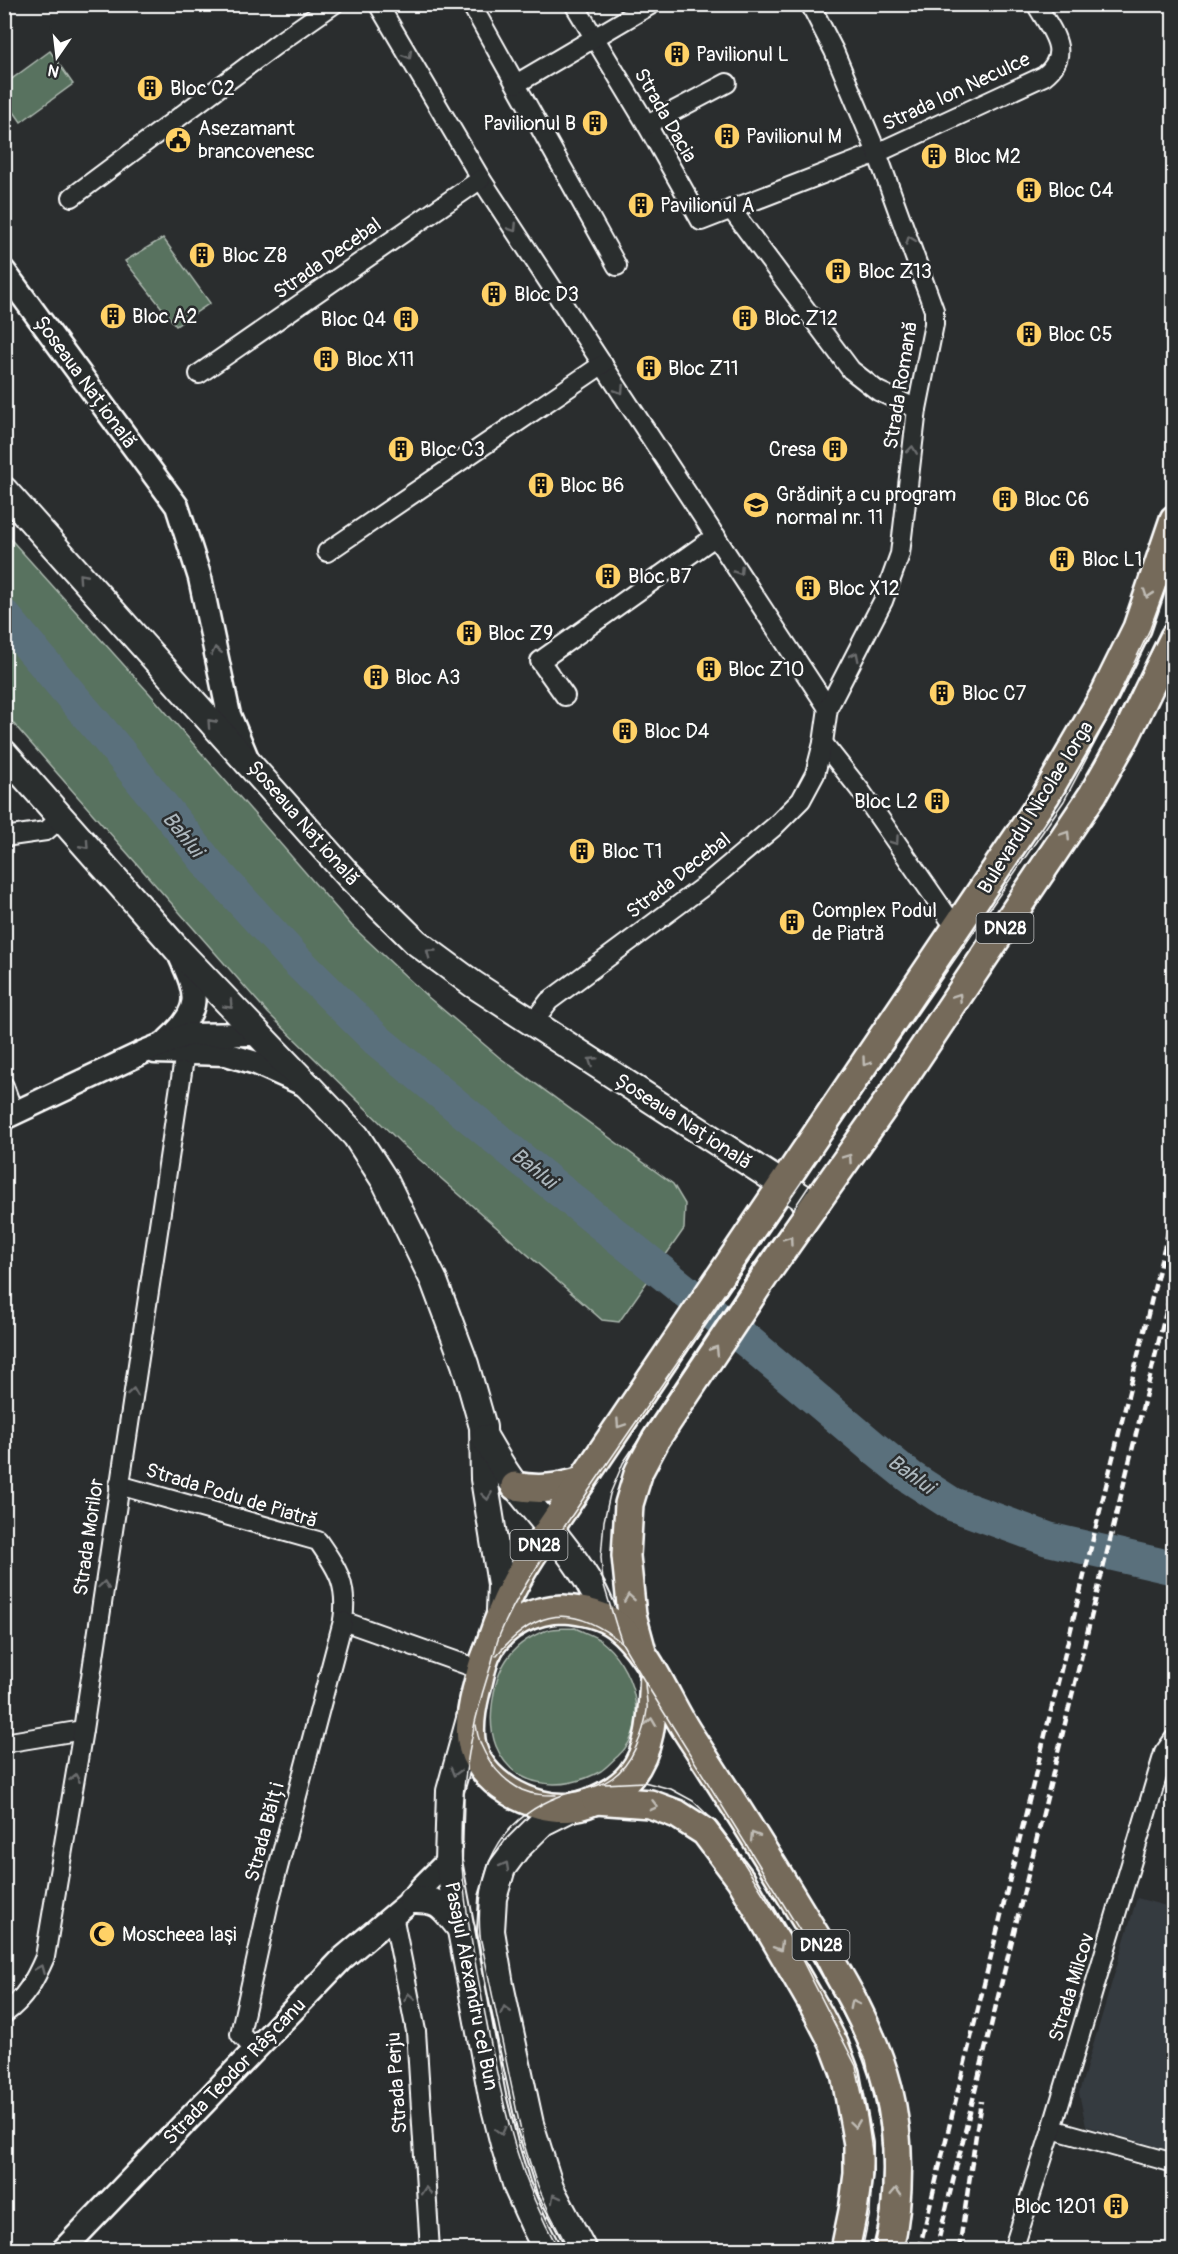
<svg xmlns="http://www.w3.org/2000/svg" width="1178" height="2254" viewBox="0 0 1178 2254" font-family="Pangolin,sans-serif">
	<rect width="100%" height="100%" fill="#2a2d2e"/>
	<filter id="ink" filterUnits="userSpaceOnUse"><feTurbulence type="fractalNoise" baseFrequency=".0167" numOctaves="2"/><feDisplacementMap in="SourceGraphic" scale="12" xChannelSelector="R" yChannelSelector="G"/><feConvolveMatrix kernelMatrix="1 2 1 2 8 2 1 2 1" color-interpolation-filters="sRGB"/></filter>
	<g filter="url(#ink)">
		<path fill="#363b41" d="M1137 1898 1173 1908V2151L1086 2126 1079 2093Z"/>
		<g fill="#59725f" stroke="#acb8af" stroke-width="1.5">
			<path d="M50 51 73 84 21 122 5 99V84Z"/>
			<path d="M163 238 210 303 176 326 125 261Z"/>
			<path d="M5 533 150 694 352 926 428 997 499 1057 673 1184 685 1204 684 1229 619 1322 602 1320 403 1145 268 1013 5 714Z"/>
			<path d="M575 1628C583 1632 593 1635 600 1640 632 1664 653 1725 618 1756 612 1761 607 1767 601 1771 564 1792 514 1790 496 1746 486 1721 493 1676 510 1655 518 1644 534 1634 548 1630 556 1627 566 1629 575 1628Z"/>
		</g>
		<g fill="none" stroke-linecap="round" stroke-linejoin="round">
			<path stroke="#5a6f7b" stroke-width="34" d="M4 616 119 752 211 867 295 959 377 1040 521 1159 751 1344 874 1448 910 1477 952 1504 1048 1539 1174 1568"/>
			<defs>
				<g id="minor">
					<path d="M378 4 481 179 828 708"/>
					<path d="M471 4 617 266"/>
					<path d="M574 4 647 125 701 221 877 153 1044 76C1074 53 1050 29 1036 4"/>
					<path d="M516 84 652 4"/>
					<path d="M647 125 727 83"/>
					<path d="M72 197 281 41 334 4"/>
					<path d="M731 209 851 370 878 391 917 409"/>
					<path d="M199 374 481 179"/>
					<path d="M327 552 603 364"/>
					<path d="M565 696 540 661 716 536"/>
					<path d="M823 743 860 790 948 917 960 924"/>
					<path d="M4 837 46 831 61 818"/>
					<path d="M533 1022 549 1001 704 886 774 827 801 800 815 774 823 743 828 708 883 601 900 554 917 409 934 324V310L877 153 834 51 810 4"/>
					<path d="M4 1086 14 1114"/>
					<path d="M119 1485 318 1541C338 1570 348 1584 343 1621L481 1670"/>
					<path d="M4 1743 83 1730"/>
					<path d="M393 1915 416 2031 430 2250"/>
					<path d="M4 2014C25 1999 35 1980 45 1957L83 1730 185 1052"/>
					<path d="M255 2050 240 2034 269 1902 343 1621"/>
					<path d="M1052 2129 1174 2163"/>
					<path d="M1013 2250 1052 2129 1164 1753 1174 1739"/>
				</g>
				<g id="tertiary">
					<path d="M4 271 177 506 200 578 229 715 247 758"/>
					<path d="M168 1040C202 1009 198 995 180 956"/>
					<path d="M155 1052 226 1054 256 1063 305 1085"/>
					<path d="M4 1118 144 1052 186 1035 256 1034"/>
					<path d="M63 2250 343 1958 412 1900 421 1888 448 1861"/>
				</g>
				<g id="secondary">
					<path d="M4 490 350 877 416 942 473 984 814 1205"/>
					<path d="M4 753 177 949 356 1136 385 1181 434 1281 465 1364 483 1427 484 1479 501 1584 500 1611"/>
					<path d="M485 1438C494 1453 503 1470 515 1485 545 1525 590 1570 605 1618"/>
					<path d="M470 1719 450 1791 448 1861 492 2096 504 2144 517 2187 534 2225 547 2250"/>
					<path d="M571 1808 543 1822 516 1849 502 1868 493 1898 491 1931 500 1985 530 2124 550 2188 583 2250"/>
					<path d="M412 1900C442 1899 443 1908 461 1929"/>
				</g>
				<g id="primary">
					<path d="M515 1486C540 1491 558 1488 582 1481"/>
					<path d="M641 1648 632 1615 626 1556 629 1504 639 1471 656 1439 765 1275 888 1101 1093 794 1126 736 1174 637"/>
					<path d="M488 1651C499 1615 511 1587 532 1555L1046 795 1104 695 1137 628 1174 519"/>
					<path d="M654 1673C652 1707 654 1746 631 1775 619 1790 591 1805 572 1807 533 1812 476 1782 471 1740 469 1724 472 1707 476 1691 480 1677 482 1661 489 1649 503 1624 535 1609 563 1609 581 1610 601 1614 616 1625 652 1653 667 1703 692 1739 732 1800 771 1862 809 1925 840 1976 873 2029 888 2088 901 2140 900 2198 889 2250"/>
					<path d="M596 1800 650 1804 677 1814 705 1832 741 1880 819 2015 834 2044 845 2073 858 2144V2174L853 2211 845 2250"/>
				</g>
			</defs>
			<use href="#minor" stroke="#fff" stroke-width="22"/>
			<use href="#tertiary" stroke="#fff" stroke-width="27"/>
			<use href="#secondary" stroke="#fff" stroke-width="30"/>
			<use href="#primary" stroke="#fff" stroke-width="32"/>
			<use href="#minor" stroke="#2a2d2e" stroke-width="18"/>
			<use href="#tertiary" stroke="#2a2d2e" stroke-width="22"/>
			<use href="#secondary" stroke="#2a2d2e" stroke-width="26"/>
			<use href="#primary" stroke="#746a5a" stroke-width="27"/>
			<g stroke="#fff" stroke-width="1.5">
				<path d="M1118 717 1162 630 1174 597"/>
				<path d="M815 1177 623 1463 610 1494 604 1521 601 1557 603 1582 616 1625 622 1643 645 1682 802 1934 866 2060 879 2121 883 2160 881 2213 872 2250"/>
				<path d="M496 1656C536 1608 573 1603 622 1643"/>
				<path d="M476 1725C479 1752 498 1778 522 1790 533 1795 545 1795 556 1795"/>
				<path d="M604 1784 644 1782 671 1789 693 1801 714 1821 734 1847 792 1940 856 2066 867 2116 873 2158 870 2212 862 2250"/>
				<path d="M559 2250C519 2179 505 2114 489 2035 480 1987 469 1937 464 1888 455 1814 468 1735 491 1665 494 1655 496 1644 500 1634 520 1586 554 1543 583 1499L1064 801 1108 718 1150 629 1174 564"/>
				<path d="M569 2250 550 2214 535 2179 523 2141 480 1936C475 1872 497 1820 560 1796 577 1789 597 1789 612 1778 632 1764 644 1733 647 1710 648 1701 645 1691 645 1682"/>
			</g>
			<g stroke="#fff" stroke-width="4.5" stroke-dasharray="9 4.5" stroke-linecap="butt">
				<path d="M919 2250 1174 1208"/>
				<path d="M936 2250 1174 1279"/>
				<path d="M959 2250 981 2101"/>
			</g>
		</g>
		<defs><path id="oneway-chevron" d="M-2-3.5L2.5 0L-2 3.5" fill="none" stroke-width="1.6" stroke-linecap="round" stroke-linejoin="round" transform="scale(1.5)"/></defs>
		<g stroke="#6a6c6d">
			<use href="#oneway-chevron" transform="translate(408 55) rotate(59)"/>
			<use href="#oneway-chevron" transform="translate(513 228) rotate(57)"/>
			<use href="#oneway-chevron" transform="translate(910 240) rotate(-110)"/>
			<use href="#oneway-chevron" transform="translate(620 390) rotate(57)"/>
			<use href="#oneway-chevron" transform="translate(912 450) rotate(-83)"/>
			<use href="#oneway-chevron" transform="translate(739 571) rotate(57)"/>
			<use href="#oneway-chevron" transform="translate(82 577) rotate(-132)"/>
			<use href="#oneway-chevron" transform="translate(216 651) rotate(-102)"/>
			<use href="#oneway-chevron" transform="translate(855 656) rotate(-63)"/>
			<use href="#oneway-chevron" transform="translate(211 723) rotate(-132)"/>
			<use href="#oneway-chevron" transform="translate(895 841) rotate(55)"/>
			<use href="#oneway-chevron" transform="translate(85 845) rotate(48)"/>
			<use href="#oneway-chevron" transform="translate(430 953) rotate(-144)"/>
			<use href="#oneway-chevron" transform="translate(229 1005) rotate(47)"/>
			<use href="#oneway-chevron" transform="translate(592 1061) rotate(-147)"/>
			<use href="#oneway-chevron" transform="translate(133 1392) rotate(-81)"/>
			<use href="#oneway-chevron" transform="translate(487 1496) rotate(81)"/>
			<use href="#oneway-chevron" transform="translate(104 1585) rotate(-82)"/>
			<use href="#oneway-chevron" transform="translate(455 1772) rotate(106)"/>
			<use href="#oneway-chevron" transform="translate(75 1778) rotate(-80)"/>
			<use href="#oneway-chevron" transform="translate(505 1866) rotate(-61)"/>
			<use href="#oneway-chevron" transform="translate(40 1969) rotate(-67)"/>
			<use href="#oneway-chevron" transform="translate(409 1997) rotate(-101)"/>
			<use href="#oneway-chevron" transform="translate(505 2010) rotate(-103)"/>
			<use href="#oneway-chevron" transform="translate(501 2131) rotate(76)"/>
			<use href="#oneway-chevron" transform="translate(426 2191) rotate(-94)"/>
			<use href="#oneway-chevron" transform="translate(555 2198) rotate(-118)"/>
		</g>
		<g stroke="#c0bcb5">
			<use href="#oneway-chevron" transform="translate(1148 594) rotate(109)"/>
			<use href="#oneway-chevron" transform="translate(1066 835) rotate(-57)"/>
			<use href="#oneway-chevron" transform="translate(958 997) rotate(-56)"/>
			<use href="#oneway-chevron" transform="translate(866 1062) rotate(126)"/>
			<use href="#oneway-chevron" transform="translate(848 1158) rotate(-55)"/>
			<use href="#oneway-chevron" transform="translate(789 1240) rotate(-54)"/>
			<use href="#oneway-chevron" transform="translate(715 1350) rotate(-57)"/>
			<use href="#oneway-chevron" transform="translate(620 1424) rotate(124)"/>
			<use href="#oneway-chevron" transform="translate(629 1598) rotate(-99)"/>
			<use href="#oneway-chevron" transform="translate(651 1722) rotate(-82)"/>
			<use href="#oneway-chevron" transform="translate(654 1806) rotate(15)"/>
			<use href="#oneway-chevron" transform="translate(754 1836) rotate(-121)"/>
			<use href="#oneway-chevron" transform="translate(779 1947) rotate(59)"/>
			<use href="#oneway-chevron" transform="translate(854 2004) rotate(-117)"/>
			<use href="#oneway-chevron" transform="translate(855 2124) rotate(82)"/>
			<use href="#oneway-chevron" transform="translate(896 2192) rotate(-88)"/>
		</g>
	</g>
	<defs>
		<symbol id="building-disc" viewBox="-11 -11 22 22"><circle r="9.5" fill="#ffd166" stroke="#2a2d2e"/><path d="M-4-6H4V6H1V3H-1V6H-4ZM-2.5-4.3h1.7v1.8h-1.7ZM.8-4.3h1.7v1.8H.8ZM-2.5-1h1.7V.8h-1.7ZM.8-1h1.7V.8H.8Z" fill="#111"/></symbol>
		<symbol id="civic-disc" viewBox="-11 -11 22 22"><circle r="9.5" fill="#ffd166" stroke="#2a2d2e"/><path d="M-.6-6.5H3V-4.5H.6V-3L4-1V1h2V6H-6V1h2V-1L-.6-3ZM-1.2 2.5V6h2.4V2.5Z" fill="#111"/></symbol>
		<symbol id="school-disc" viewBox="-11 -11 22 22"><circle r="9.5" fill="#ffd166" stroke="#2a2d2e"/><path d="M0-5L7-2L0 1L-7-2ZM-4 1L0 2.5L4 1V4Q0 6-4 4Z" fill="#111"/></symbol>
		<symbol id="mosque-disc" viewBox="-11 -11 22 22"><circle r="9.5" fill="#ffd166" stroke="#2a2d2e"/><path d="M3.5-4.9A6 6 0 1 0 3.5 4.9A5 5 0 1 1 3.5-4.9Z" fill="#111"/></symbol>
	</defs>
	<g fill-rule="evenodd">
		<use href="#building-disc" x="662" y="39" width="30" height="30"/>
		<use href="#building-disc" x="135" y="73" width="30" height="30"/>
		<use href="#building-disc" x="580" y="108" width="30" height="30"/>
		<use href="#building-disc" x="712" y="121" width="30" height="30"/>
		<use href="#civic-disc" x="163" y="125" width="30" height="30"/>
		<use href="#building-disc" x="919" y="141" width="30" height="30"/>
		<use href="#building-disc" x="1014" y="175" width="30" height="30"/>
		<use href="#building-disc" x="626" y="190" width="30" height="30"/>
		<use href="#building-disc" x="187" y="240" width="30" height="30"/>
		<use href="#building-disc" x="823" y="256" width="30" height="30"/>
		<use href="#building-disc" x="479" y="279" width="30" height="30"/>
		<use href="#building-disc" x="98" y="301" width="30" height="30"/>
		<use href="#building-disc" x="730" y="303" width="30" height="30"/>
		<use href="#building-disc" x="391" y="304" width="30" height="30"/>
		<use href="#building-disc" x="1014" y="319" width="30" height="30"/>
		<use href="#building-disc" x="311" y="344" width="30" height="30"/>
		<use href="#building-disc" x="634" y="353" width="30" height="30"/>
		<use href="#building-disc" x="386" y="434" width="30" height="30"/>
		<use href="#building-disc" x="820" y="434" width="30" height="30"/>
		<use href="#building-disc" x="526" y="470" width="30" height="30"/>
		<use href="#building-disc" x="990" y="484" width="30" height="30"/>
		<use href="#school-disc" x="741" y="490" width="30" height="30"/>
		<use href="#building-disc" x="1047" y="544" width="30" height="30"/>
		<use href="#building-disc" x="593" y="561" width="30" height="30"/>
		<use href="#building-disc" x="793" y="573" width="30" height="30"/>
		<use href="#building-disc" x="454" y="618" width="30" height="30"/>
		<use href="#building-disc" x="694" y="654" width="30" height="30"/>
		<use href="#building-disc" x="361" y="662" width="30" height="30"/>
		<use href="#building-disc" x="927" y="678" width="30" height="30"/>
		<use href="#building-disc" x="610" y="716" width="30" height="30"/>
		<use href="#building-disc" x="922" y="786" width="30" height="30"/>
		<use href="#building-disc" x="567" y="836" width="30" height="30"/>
		<use href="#building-disc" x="777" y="907" width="30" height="30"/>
		<use href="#mosque-disc" x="87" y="1919" width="30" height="30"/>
		<use href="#building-disc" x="1101" y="2191" width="30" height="30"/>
	</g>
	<g text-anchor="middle" stroke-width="5" stroke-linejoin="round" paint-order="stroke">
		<g fill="#2a2d2e" stroke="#bfc0c0" stroke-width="1.5">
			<rect x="976.5" y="913" width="57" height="30" rx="4.5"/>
			<rect x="510.5" y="1530" width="57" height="30" rx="4.5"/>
			<rect x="792.5" y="1930" width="57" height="30" rx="4.5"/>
		</g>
		<g font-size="18" font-weight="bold" fill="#fff">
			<text x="1005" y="934">DN28</text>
			<text x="539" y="1551">DN28</text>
			<text x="821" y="1951">DN28</text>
		</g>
		<g font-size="20" fill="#fff" stroke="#2a2d2e" text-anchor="start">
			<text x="696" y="61">Pavilionul L</text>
			<text x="170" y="95">Bloc C2</text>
			<text x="576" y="130" text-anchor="end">Pavilionul B</text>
			<text x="198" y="135">Asezamant<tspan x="198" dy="23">brancovenesc</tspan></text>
			<text x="746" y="143">Pavilionul M</text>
			<text x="954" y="163">Bloc M2</text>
			<text x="1048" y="197">Bloc C4</text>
			<text x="660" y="212">Pavilionul A</text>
			<text x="222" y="262">Bloc Z8</text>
			<text x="858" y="278">Bloc Z13</text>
			<text x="514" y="301">Bloc D3</text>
			<text x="132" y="323">Bloc A2</text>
			<text x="764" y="325">Bloc Z12</text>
			<text x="386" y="326" text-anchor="end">Bloc Q4</text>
			<text x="1048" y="341">Bloc C5</text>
			<text x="346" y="366">Bloc X11</text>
			<text x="668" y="375">Bloc Z11</text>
			<text x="420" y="456">Bloc C3</text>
			<text x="816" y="456" text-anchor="end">Cresa</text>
			<text x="560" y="492">Bloc B6</text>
			<text x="776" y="501">Grădinița cu program<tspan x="776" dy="23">normal nr. 11</tspan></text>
			<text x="1024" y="506">Bloc C6</text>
			<text x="1082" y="566">Bloc L1</text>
			<text x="628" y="583">Bloc B7</text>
			<text x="828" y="595">Bloc X12</text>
			<text x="488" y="640">Bloc Z9</text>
			<text x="728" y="676">Bloc Z10</text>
			<text x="395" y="684">Bloc A3</text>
			<text x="962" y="700">Bloc C7</text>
			<text x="644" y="738">Bloc D4</text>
			<text x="918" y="808" text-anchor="end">Bloc L2</text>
			<text x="602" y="858">Bloc T1</text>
			<text x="812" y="917">Complex Podul<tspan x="812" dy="23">de Piatră</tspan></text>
			<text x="122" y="1941">Moscheea Iaşi</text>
			<text x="1096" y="2213" text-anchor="end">Bloc 1201</text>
		</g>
		<g font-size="20" fill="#fff" stroke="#2a2d2e">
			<text transform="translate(956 91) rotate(-25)" y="7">Strada Ion Neculce</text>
			<text transform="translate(666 115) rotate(60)" y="7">Strada Dacia</text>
			<text transform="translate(327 258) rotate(-35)" y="7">Strada Decebal</text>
			<text transform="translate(86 382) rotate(54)" y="7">Șoseaua Națională</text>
			<text transform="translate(900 385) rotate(-81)" y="7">Strada Romană</text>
			<text transform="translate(1035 807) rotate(-58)" y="7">Bulevardul Nicolae Iorga</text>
			<text transform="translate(304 823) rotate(49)" y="7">Șoseaua Națională</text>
			<text transform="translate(678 875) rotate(-38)" y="7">Strada Decebal</text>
			<text transform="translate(684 1121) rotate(33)" y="7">Șoseaua Națională</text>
			<text transform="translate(232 1495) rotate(17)" y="7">Strada Podu de Piatră</text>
			<text transform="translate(88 1537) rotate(-82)" y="7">Strada Morilor</text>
			<text transform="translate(264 1832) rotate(-75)" y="7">Strada Bălți</text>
			<text transform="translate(472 1986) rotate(79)" y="7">Pasajul Alexandru cel Bun</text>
			<text transform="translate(1071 1987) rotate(-73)" y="7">Strada Milcov</text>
			<text transform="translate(234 2071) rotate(-46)" y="7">Strada Teodor Râșcanu</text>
			<text transform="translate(396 2083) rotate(-94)" y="7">Strada Perju</text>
		</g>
		<g font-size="21" font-style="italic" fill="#acb7bd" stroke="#2a2d2e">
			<text transform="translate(183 834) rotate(51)" y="7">Bahlui</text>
			<text transform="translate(534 1168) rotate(39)" y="7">Bahlui</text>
			<text transform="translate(911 1474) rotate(36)" y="7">Bahlui</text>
		</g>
	</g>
	<rect width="1178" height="2254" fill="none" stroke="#2a2d2e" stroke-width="24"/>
	<rect x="12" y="12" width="1154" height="2230" fill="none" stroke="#fff" stroke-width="2" filter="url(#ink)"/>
	<g transform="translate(57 57) rotate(194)" stroke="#2a2d2e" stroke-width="4.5" paint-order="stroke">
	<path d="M0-4.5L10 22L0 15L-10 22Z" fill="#ffffff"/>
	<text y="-9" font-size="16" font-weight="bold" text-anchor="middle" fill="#ffffff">N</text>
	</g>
</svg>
